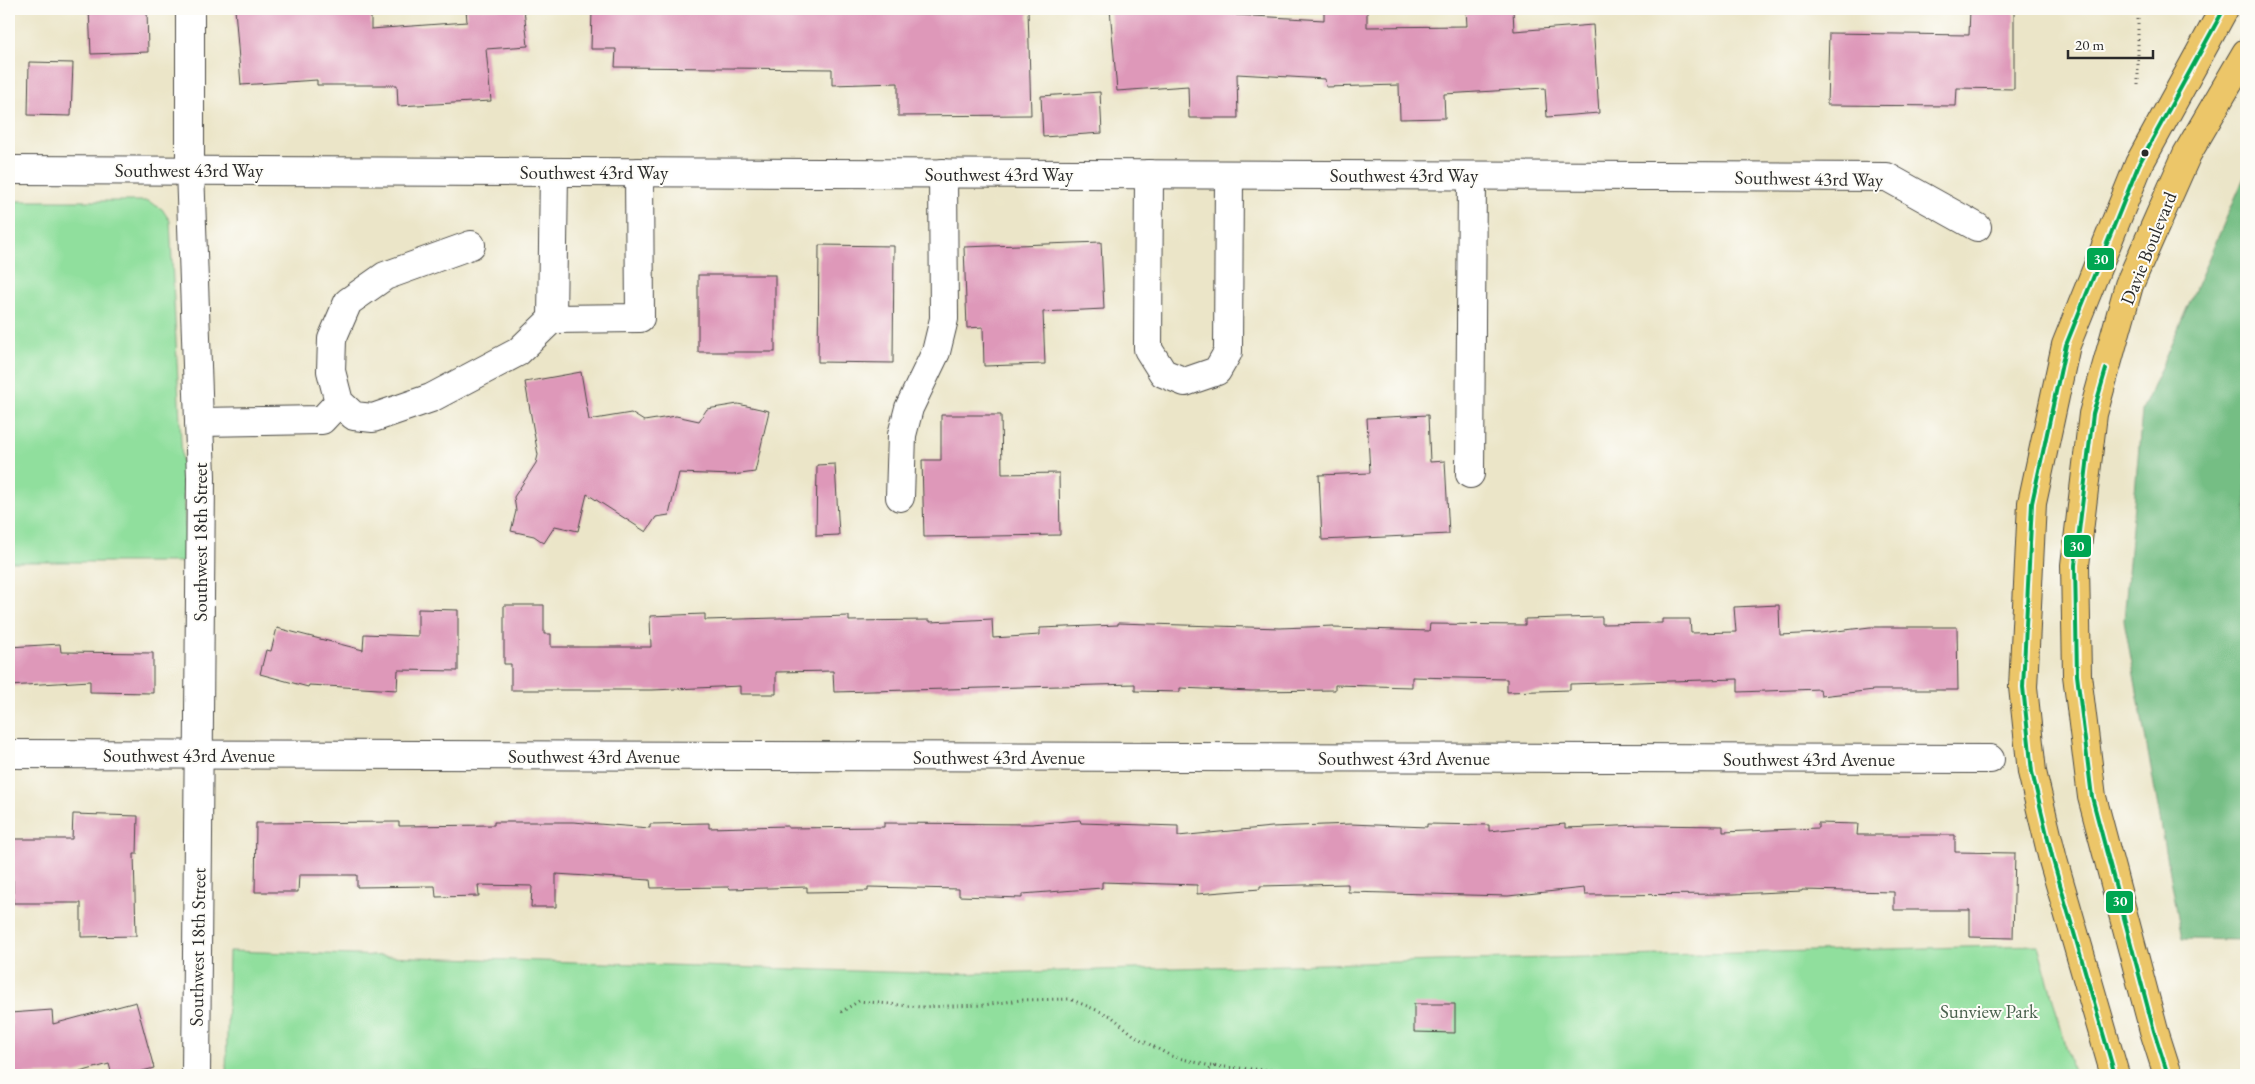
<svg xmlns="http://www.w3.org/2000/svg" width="2255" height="1084" viewBox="0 0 2255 1084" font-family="'EB Garamond',serif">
	<rect width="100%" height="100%" fill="#fdfcf7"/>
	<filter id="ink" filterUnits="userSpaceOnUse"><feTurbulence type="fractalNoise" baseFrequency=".02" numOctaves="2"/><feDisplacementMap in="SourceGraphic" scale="10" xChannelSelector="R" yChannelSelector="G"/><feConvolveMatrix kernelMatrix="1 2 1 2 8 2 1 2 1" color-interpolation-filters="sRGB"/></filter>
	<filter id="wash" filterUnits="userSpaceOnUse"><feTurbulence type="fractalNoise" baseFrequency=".0096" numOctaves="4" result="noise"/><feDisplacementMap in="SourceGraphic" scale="20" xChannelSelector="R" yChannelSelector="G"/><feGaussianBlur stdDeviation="1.12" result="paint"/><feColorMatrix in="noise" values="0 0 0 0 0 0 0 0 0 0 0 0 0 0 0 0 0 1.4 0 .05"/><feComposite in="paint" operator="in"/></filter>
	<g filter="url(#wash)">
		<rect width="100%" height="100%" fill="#ebe5c8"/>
		<g fill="#90df9d" stroke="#5e8564">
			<path d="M9 201H148L162 209 170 221 187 562H9Z"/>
			<path d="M2038 945 2074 1075H226L229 951 949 974Z"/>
		</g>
		<path fill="#74be84" stroke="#507458" d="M2246 173V940L2182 939 2124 620 2142 411Z"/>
		<g id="blocks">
			<g fill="#de98b9">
				<path d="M89 9H147L148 52 91 54Z"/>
				<path d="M235 9H371V29L467 22 466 9H524L528 46 486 49 491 101 398 106 397 85H317V80L241 85Z"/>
				<path d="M592 9H1028L1031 115 898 116V83L832 85V69L615 67 616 49H591Z"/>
				<path d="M1110 9H1236V15L1324 20V9H1367V27L1467 26 1466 9H1513L1514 31 1593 25 1599 113 1547 117 1545 88 1444 94 1445 118 1400 119 1399 85 1326 87 1325 79 1237 74 1238 118H1189L1188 86 1117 91Z"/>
				<path d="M1970 9H2014V89L1957 88 1956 106 1827 105 1829 33 1969 35Z"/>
				<path d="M29 62 73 63 71 116 28 115Z"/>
				<path d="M1100 92 1102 133 1043 137 1041 96Z"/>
				<path d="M1101 242 1104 309 1043 312 1045 364 984 366 983 327 967 328 964 247Z"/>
				<path d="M819 245 894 246 893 363 818 362Z"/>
				<rect x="698" y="275" width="77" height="77"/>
				<path d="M581 372 589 420 631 413 644 421 676 416 699 421 707 409 738 404 769 411 755 472 733 475 679 473 669 515 656 517 646 532 587 494 578 531 555 526 544 543 534 536 511 531 516 511 514 497 536 463 538 455 525 382Z"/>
				<path d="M941 415H1001L1002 474 1059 473 1060 535 924 537 922 460H941Z"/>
				<path d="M1428 415 1430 462 1445 461 1449 534 1322 540 1319 475 1370 473 1367 418Z"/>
				<path d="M835 464 839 535 816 536 817 465Z"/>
				<path d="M504 605H544V634H551V647H651L650 616 705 614V620L849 616V621L930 620V622L992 619 993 638 1040 635V628L1118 625V623L1280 628 1334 626V628L1429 631 1430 624 1525 625V619L1602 617V624L1662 623V619H1690L1691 633 1736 632 1734 607 1779 605 1780 635 1820 633 1870 627H1957L1958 690H1874L1821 696 1820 689 1738 692V679L1570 684V690L1507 692V679L1412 677V687L1335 685V690L1251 691 1180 688V692L1135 691V684L834 692 833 671 776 672V694H740V686L653 690H511V664H504Z"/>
				<path d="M418 609 458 610V671L398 670 397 690 309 685 308 687 260 674 266 650 271 651 277 628 363 650 364 634 418 636Z"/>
				<path d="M60 644 61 652 153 653V693L90 692V681L9 686V647Z"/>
				<path d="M73 814 138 816 137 854H134L136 936 81 937V903H13V880H9V839H72Z"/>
				<path d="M1080 820 1081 823 1178 826V836L1272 827 1350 824 1427 827V824L1489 825V831L1565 824V828L1643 825 1723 826V832L1818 828V823L1858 824 1857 835H1955V852L2015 853 2013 938 1970 937V910H1894V892L1802 890V891L1734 894 1585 895 1584 888 1508 896 1348 892V884L1260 886V889L1197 894V885L1102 882V888L1022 894V898L959 896V889L868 887V891L807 892V887L730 889 729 887 651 888 650 880 556 874V907H531L532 886 478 885 479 896 436 897 435 886 357 887V875H299L298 892H255L256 823 399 822V826L494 825V822H573L650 828V824L709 823V828L788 826V828L884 827V823L1032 824Z"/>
				<path d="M136 1002 154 1068 127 1075H112L109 1064 76 1073 9 1075V1026H12L10 1013 52 1010 53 1024Z"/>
				<path d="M1414 1004H1455V1033L1414 1032Z"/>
			</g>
		</g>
	</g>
	<g filter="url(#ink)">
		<use href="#blocks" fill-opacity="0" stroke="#484743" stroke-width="1"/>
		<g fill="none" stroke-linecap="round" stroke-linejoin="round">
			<defs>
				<g id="minor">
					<path d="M190 9V170L201 477 196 1075"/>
					<path d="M9 170 1887 177 1977 227"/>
					<path d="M554 172 552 319 640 318 639 172"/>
					<path d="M1149 174 1148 349 1163 373 1185 382 1217 371 1228 352 1229 175"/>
					<path d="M471 245 385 276 348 302 332 339 331 371 339 402 354 416 373 418 431 398 518 352 552 319"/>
					<path d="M199 422 322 420 339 402"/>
					<path d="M1470 474 1472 176"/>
					<path d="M900 497 902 435 909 408 936 352 944 319 943 173"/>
					<path d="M9 754 1990 759"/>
				</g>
				<g id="major">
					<path d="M2115 1075 2053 860 2032 772 2023 687 2032 503 2066 345 2139 164 2224 9"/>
					<path d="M2168 1075 2154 1031 2092 797 2077 675 2075 565 2093 414 2129 285 2187 154 2246 53"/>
				</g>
			</defs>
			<use href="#minor" stroke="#484743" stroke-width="30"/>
			<use href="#major" stroke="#484743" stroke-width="30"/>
			<g stroke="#484743" stroke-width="3" stroke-dasharray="1 4" stroke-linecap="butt">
				<path d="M2138 9V86"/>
				<path d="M841 1012 859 1001 920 1007 983 1005 1021 1000 1070 999 1111 1016 1136 1037 1171 1056 1210 1066 1341 1075"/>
				<path d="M1201 1075 1215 1066"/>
			</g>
			<use href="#minor" stroke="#fff" stroke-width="28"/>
			<use href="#major" stroke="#ecc669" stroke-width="28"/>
			<defs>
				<g id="bus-1">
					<path d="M2106 369 2093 414 2075 565 2077 675 2092 797 2154 1031 2168 1075"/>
					<path d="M2115 1075 2053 860 2032 772 2023 687 2032 503 2066 345 2139 164 2224 9"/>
				</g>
			</defs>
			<use href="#bus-1" stroke="#fdfcf7" stroke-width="8"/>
			<use href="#bus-1" stroke="#00a651" stroke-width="4"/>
		</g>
	</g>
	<circle fill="#2b2b2b" stroke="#fdfcf7" stroke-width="2" cx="2145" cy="153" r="4.5"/>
	<g text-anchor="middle" stroke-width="4" stroke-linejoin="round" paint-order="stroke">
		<g font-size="19" fill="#2b2b2b" stroke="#fdfcf7">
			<text x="189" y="177">Southwest 43rd Way</text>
			<text x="594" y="179">Southwest 43rd Way</text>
			<text x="999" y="181">Southwest 43rd Way</text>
			<text x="1404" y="182">Southwest 43rd Way</text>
			<text transform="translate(1809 178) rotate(1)" y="7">Southwest 43rd Way</text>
			<text transform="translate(2148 248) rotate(-68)" y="7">Davie Boulevard</text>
			<text transform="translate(200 542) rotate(-90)" y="7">Southwest 18th Street</text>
			<text x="189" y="762">Southwest 43rd Avenue</text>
			<text x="594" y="763">Southwest 43rd Avenue</text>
			<text x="999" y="764">Southwest 43rd Avenue</text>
			<text x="1404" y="765">Southwest 43rd Avenue</text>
			<text x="1809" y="766">Southwest 43rd Avenue</text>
			<text transform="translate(197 947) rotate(-89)" y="7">Southwest 18th Street</text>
		</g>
		<g font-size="19" fill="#49614d" stroke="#fdfcf7">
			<text x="1989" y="1018">Sunview Park</text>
		</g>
	</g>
	<g stroke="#fdfcf7" stroke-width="2">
		<rect x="2086" y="247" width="29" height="24" rx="5" fill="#00a651"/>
		<rect x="2063" y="534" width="29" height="24" rx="5" fill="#00a651"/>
		<rect x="2105" y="890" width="29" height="24" rx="5" fill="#00a651"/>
	</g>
	<g font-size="14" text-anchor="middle" font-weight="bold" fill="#fff">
		<text x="2101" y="264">30</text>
		<text x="2077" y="551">30</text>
		<text x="2120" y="906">30</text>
	</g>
	<rect width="2255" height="1084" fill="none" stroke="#fdfcf7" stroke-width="30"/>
	<path d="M2068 50v8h85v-8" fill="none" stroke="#2b2b2b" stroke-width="2.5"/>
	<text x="2075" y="50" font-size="15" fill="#2b2b2b" stroke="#fdfcf7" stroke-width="4" paint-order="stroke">20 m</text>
</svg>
